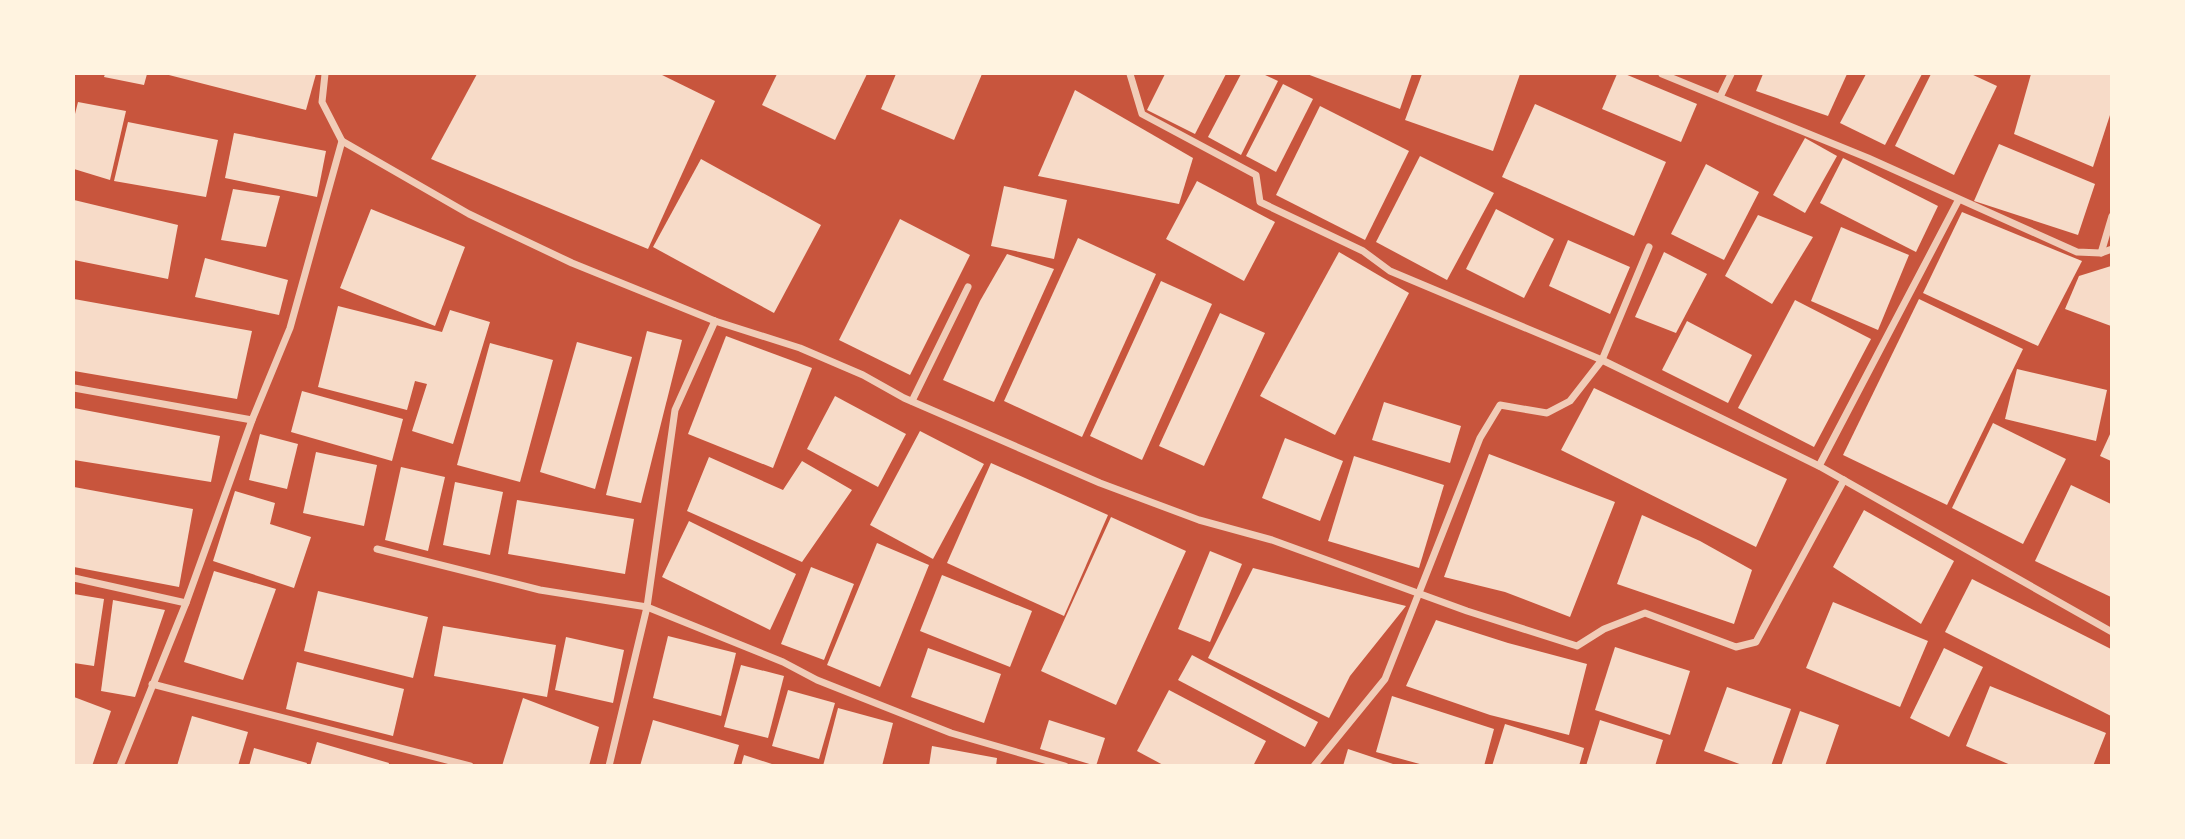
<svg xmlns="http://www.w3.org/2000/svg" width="2185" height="839" viewBox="0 0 2185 839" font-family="Barlow,sans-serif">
	<rect width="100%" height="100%" fill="#c8553d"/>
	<g fill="#f7dbc8">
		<path d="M105 74H147L144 85 104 77Z"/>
		<path d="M165 74H316L306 110Z"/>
		<path d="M477 74H660L715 101 648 249 431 159Z"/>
		<path d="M777 74H867L835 140 762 105Z"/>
		<path d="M896 74H982L954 140 881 109Z"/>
		<path d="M1165 74H1226L1195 134 1147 110Z"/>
		<path d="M1241 74H1263L1278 81 1241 155 1208 137Z"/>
		<path d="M1307 74H1412L1400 109Z"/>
		<path d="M1422 74H1520L1493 151 1405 120Z"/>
		<path d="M1617 74H1625L1697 104 1681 142 1602 109Z"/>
		<path d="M1763 74H1847L1828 116 1756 91Z"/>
		<path d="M1866 74H1922L1885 145 1840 123Z"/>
		<path d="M1931 74H1971L1997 86 1954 175 1895 146Z"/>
		<path d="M2031 74H2111V112L2093 167 2014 134Z"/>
		<path d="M1283 84 1313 99 1276 172 1246 156Z"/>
		<path d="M1075 90 1193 158 1179 204 1038 176Z"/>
		<path d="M78 102 126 111 110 180 74 169V118Z"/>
		<path d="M1535 104 1666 162 1634 236 1502 177Z"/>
		<path d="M1320 106 1409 151 1365 240 1276 195Z"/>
		<path d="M128 122 218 140 206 197 114 181Z"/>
		<path d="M234 133 326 151 317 197 225 178Z"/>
		<path d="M1805 138 1837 156 1805 213 1773 195Z"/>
		<path d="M1999 144 2095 184 2078 235 1974 201Z"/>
		<path d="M1420 156 1494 193 1447 280 1376 242Z"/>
		<path d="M1843 158 1938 206 1916 252 1820 203Z"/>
		<path d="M701 159 821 225 774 313 653 247Z"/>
		<path d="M1706 164 1759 192 1724 260 1671 234Z"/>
		<path d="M1197 181 1275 222 1244 281 1166 239Z"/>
		<path d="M1004 186 1067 200 1054 259 991 246Z"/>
		<path d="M233 189 280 196 266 247 221 240Z"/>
		<path d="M74 200 178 225 168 279 74 260Z"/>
		<path d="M371 209 465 247 435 326 340 288Z"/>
		<path d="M1496 209 1554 239 1524 298 1466 269Z"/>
		<path d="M1962 212 2082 261 2038 346 1923 293Z"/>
		<path d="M1758 215 1813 237 1772 304 1725 276Z"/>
		<path d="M900 219 970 255 910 375 839 340Z"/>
		<path d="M1841 227 1909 255 1878 330 1811 301Z"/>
		<path d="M1078 238 1156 274 1082 437 1004 401Z"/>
		<path d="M1568 240 1630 267 1610 314 1549 286Z"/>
		<path d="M1339 252 1409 293 1335 435 1260 396Z"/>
		<path d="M1664 252 1707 274 1676 333 1635 317Z"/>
		<path d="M1007 254 1054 269 994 402 943 380 980 301Z"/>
		<path d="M205 258 288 280 279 315 195 297Z"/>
		<path d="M2111 266V326L2065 309 2079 276Z"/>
		<path d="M1161 281 1212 304 1142 460 1090 436Z"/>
		<path d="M74 299 252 331 237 399 74 371Z"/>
		<path d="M1919 299 2023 349 1947 505 1843 455Z"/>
		<path d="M1795 300 1871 339 1814 447 1738 408Z"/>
		<path d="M338 306 442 332 450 310 490 322 453 444 412 431 427 384 415 381 407 410 318 387Z"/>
		<path d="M1220 313 1265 333 1204 466 1159 446Z"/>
		<path d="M1687 321 1752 355 1728 403 1662 370Z"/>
		<path d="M647 331 682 340 641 503 606 495Z"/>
		<path d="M726 336 812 368 773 468 688 434Z"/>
		<path d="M577 342 632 357 595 489 540 472Z"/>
		<path d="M490 343 553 360 520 482 457 465Z"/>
		<path d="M2017 369 2107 390 2096 441 2005 419Z"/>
		<path d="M1594 388 1787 479 1756 547 1561 450Z"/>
		<path d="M302 391 403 419 392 461 291 432Z"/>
		<path d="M835 396 906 434 878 487 807 449Z"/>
		<path d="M1384 402 1461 426 1450 463 1372 440Z"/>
		<path d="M74 408 220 436 211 482 74 460Z"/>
		<path d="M1993 423 2066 459 2023 544 1952 508Z"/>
		<path d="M920 431 984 464 933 559 870 525Z"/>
		<path d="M2111 432V461L2100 456Z"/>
		<path d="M260 434 298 444 287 489 249 480Z"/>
		<path d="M1285 438 1343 461 1320 521 1262 498Z"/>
		<path d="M316 452 377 465 364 526 303 513Z"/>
		<path d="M1489 454 1615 502 1570 617 1505 592 1444 577Z"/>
		<path d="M1354 456 1444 485 1419 568 1328 541Z"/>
		<path d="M709 457 783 490 802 461 852 490 802 562 687 511Z"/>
		<path d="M991 463 1108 515 1064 616 947 563Z"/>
		<path d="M401 467 445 477 428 551 385 540Z"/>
		<path d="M455 482 503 492 490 555 443 545Z"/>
		<path d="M2071 485 2111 504V597L2035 561Z"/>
		<path d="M74 487 193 509 179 587 74 567Z"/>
		<path d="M235 491 275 503 270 524 311 537 294 588 213 561Z"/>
		<path d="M517 500 634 519 625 574 508 554Z"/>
		<path d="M1864 510 1954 561 1921 624 1833 567Z"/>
		<path d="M1642 515 1700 541 1752 570 1734 624 1617 584Z"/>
		<path d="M1111 517 1186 551 1116 705 1041 671Z"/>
		<path d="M689 521 796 574 770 630 662 577Z"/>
		<path d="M877 543 929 565 880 687 827 665Z"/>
		<path d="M1210 551 1242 564 1210 642 1178 629Z"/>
		<path d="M811 567 854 584 824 660 781 644Z"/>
		<path d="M1253 568 1406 606 1350 676 1329 718 1208 658Z"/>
		<path d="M214 571 276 589 243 680 184 662Z"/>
		<path d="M942 575 1032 611 1010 667 920 631Z"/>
		<path d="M1972 579 2111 649V716L1945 632Z"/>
		<path d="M318 591 428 617 413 678 304 651Z"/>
		<path d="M74 594 104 599 94 666 74 663Z"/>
		<path d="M113 600 165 610 135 697 101 691Z"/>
		<path d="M1833 602 1928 641 1900 707 1806 668Z"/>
		<path d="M1436 620 1508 643 1587 664 1569 735 1490 715 1406 686Z"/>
		<path d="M443 626 556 645 547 697 434 676Z"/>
		<path d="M668 636 736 653 721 716 653 698Z"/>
		<path d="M566 637 624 650 613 703 555 690Z"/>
		<path d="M1615 647 1690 671 1670 735 1595 710Z"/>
		<path d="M928 648 1001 674 984 723 911 697Z"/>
		<path d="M1944 648 1983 667 1949 737 1910 718Z"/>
		<path d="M1192 655 1318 722 1305 747 1178 680Z"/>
		<path d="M297 662 404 689 393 736 286 709Z"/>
		<path d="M741 665 784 676 768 738 724 727Z"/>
		<path d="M1990 686 2106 733 2093 766H2013L1966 746Z"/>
		<path d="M1727 687 1791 709 1771 766H1745L1704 751Z"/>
		<path d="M788 690 835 703 819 759 772 746Z"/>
		<path d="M1169 690 1266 741 1253 766H1165L1137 751Z"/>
		<path d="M1392 696 1494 729 1484 766H1427L1376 752Z"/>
		<path d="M74 697 111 711 92 766H74Z"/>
		<path d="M523 698 599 727 589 766H502Z"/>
		<path d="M838 708 893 723 882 766H823Z"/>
		<path d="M1800 711 1839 725 1825 766H1781Z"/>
		<path d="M192 716 248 732 238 766H177Z"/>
		<path d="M653 720 739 745 733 766H640Z"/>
		<path d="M1049 720 1105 738 1096 766 1040 749Z"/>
		<path d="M1600 720 1663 740 1655 766H1586Z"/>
		<path d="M1505 724 1584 748 1579 766H1492Z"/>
		<path d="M317 742 389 763 388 766H310Z"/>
		<path d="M932 746 997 758 996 766H929Z"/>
		<path d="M254 748 307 763 306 766H249Z"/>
		<path d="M1348 749 1396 765V766H1343Z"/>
		<path d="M744 755 775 765V766H741Z"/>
	</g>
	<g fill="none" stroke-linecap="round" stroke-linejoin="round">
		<g stroke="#f1ccb7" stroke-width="7">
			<path d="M1130 74 1142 114 1256 175 1260 202 1363 251 1390 271 1602 360 1570 401 1547 413 1500 405 1480 438 1385 679 1314 766"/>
			<path d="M1662 74 1868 158 2077 252 2101 253 2112 249"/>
			<path d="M1720 97 1731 74"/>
			<path d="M342 141 469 214 572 263 715 321 800 348 863 375 904 398 1100 483 1199 520 1272 540 1467 611 1577 646 1604 629 1645 613 1736 647 1756 642 1844 480"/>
			<path d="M1649 247 1602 360 1819 466 2112 632"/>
			<path d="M2101 253 2112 216"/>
			<path d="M74 388 252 420"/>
			<path d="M912 401 968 287"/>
			<path d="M1819 466 1958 201"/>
			<path d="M377 549 540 590 647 607 783 662 817 680 951 733 1065 766"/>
			<path d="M74 578 186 603"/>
			<path d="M152 684 470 766"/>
			<path d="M120 766 186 603 252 420 290 328 342 141 322 102 325 74"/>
			<path d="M609 766 647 607 675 410 715 321"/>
		</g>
	</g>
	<rect width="2185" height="839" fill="none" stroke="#fff3e0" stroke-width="150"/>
</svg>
